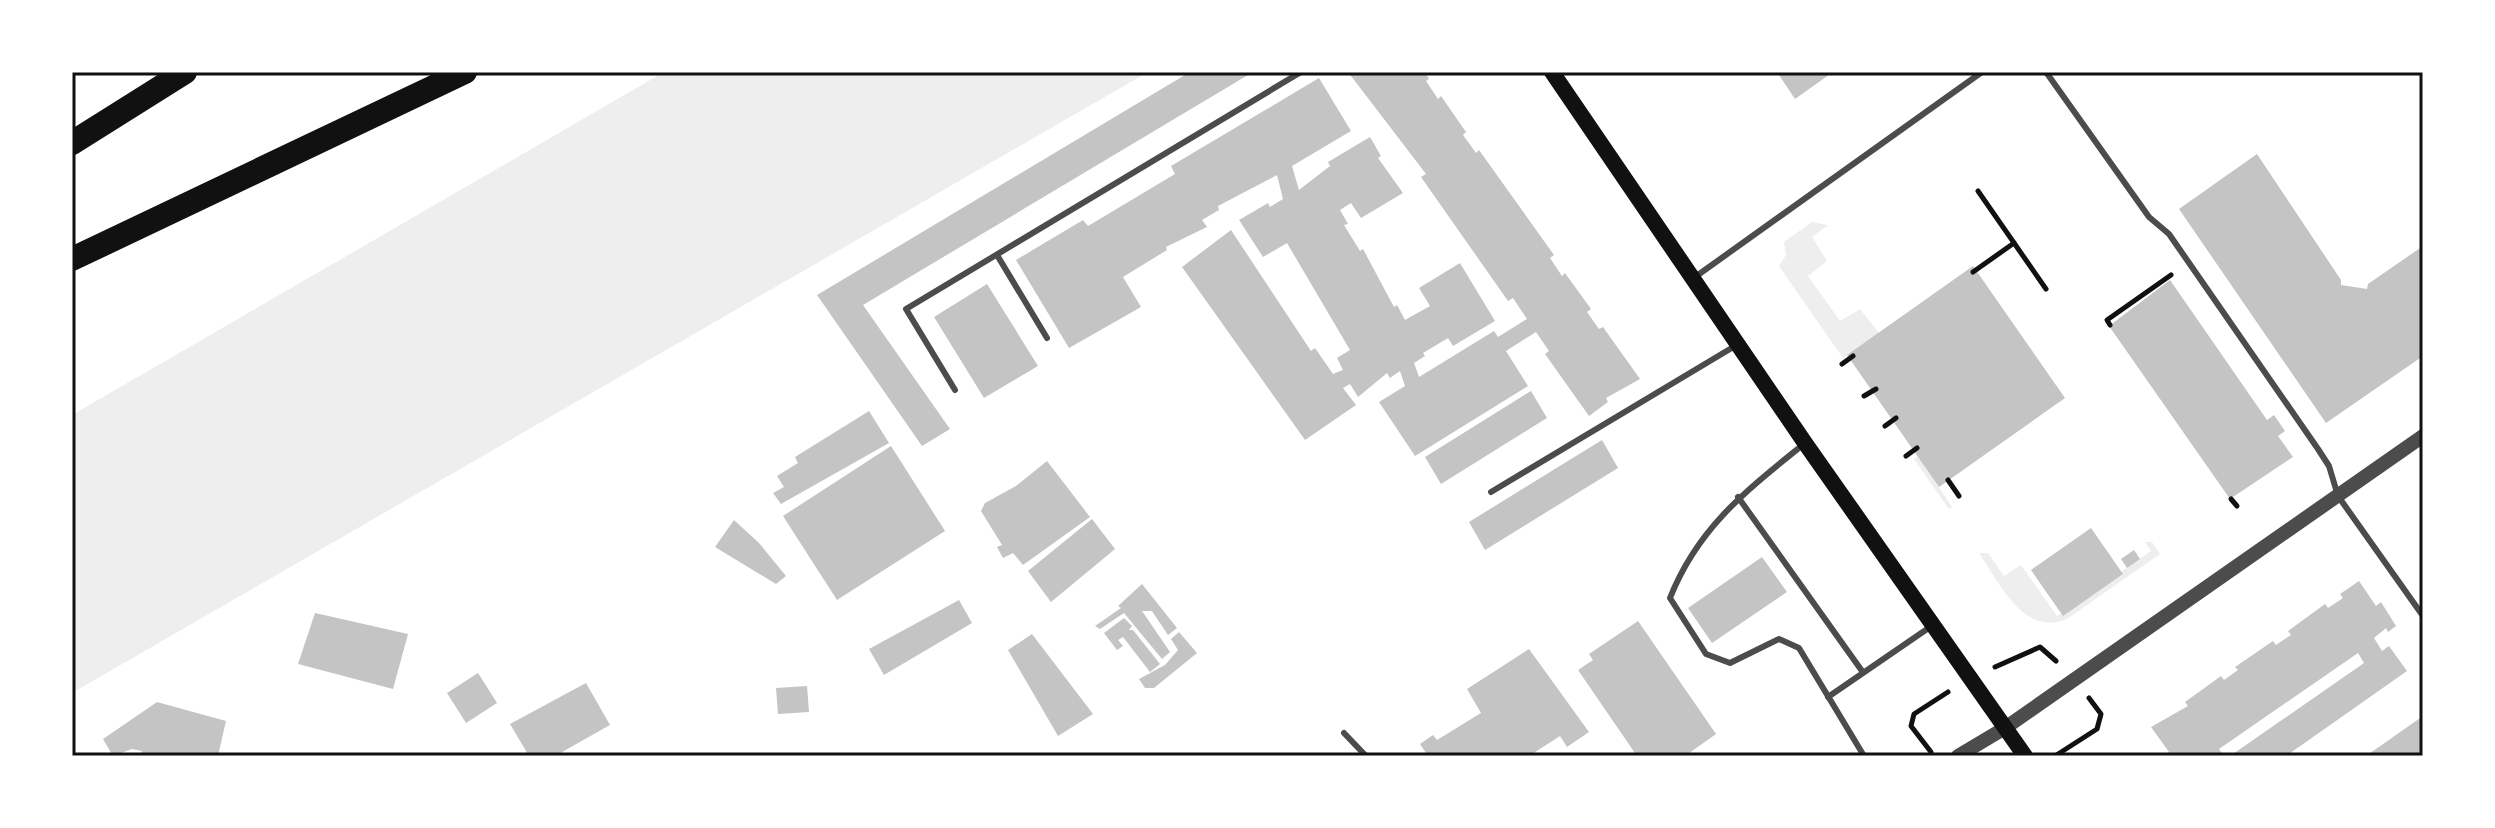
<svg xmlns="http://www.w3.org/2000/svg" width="2495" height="828" viewBox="0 0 2495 828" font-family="Manrope,sans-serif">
	<rect width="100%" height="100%" fill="#fff"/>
	<g fill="#eee">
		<path d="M664 72H1148L72 693V415Z"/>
		<path d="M1812 222 1828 225 1812 237 1827 261 1808 276 1840 321 1860 309 1879 333 1843 358 1779 266 1786 255 1784 242Z"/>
		<path d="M1918 456 1952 507 1949 509 1914 459Z"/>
		<path d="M2145 542H2152L2160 554 2067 619C2023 637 2000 583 1979 553H1988L2004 576 2021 565 2057 616 2151 551Z"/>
	</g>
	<g fill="#c4c4c4">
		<path d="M1190 72H1253L863 305 950 429 922 446 817 295Z"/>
		<path d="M1348 72H1425L1429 79 1426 81 1438 99 1441 96 1466 132 1463 135 1476 153 1479 150 1554 255 1550 258 1562 276 1565 273 1591 309 1587 312 1599 329 1603 327 1640 379 1606 398 1608 402 1589 416 1545 354 1549 351 1536 332 1506 351 1528 386 1415 456 1379 402 1405 386 1400 371 1390 378 1387 373 1358 397 1350 384 1343 388 1356 405 1305 440 1182 267 1231 230 1311 351 1315 348 1333 374 1343 370 1337 358 1350 350 1287 243 1263 257 1239 220 1268 203 1270 207 1283 199 1277 175 1218 206 1219 210 1202 220 1207 227 1166 247 1167 250 1123 277 1141 307 1069 348 1016 260 1083 220 1088 226 1175 174 1171 166 1319 78 1351 131 1292 166 1299 190 1330 166 1328 162 1370 137 1381 156 1378 158 1403 193 1361 218 1351 203 1340 210 1348 224 1344 225 1360 251 1363 249 1394 307 1397 305 1405 320 1430 306 1419 288 1460 263 1495 321 1453 346 1448 338 1423 353 1425 356 1414 363 1419 377 1494 331 1498 337 1527 319 1513 298 1508 301 1421 177 1426 174Z"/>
		<path d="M1777 72H1833L1795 99Z"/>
		<path d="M2257 154 2341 280V285L2367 289 2368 284 2423 246V356L2326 423 2179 209Z"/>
		<path d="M1973 266 2065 398 1939 487 1847 355Z"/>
		<path d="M2170 280 2267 420 2274 415 2285 431 2278 436 2293 457 2230 499 2109 326Z"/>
		<path d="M987 284 1038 366 984 398 934 317Z"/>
		<path d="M1531 391 1547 418 1441 484 1425 457Z"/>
		<path d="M869 411 889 443 781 504 773 493 784 487 777 476 798 463 795 457Z"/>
		<path d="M1602 440 1618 468 1485 550 1469 522Z"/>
		<path d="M891 446 945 531 837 600 783 516Z"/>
		<path d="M1047 461 1090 517 1023 565 1013 553 1003 558 997 547 1002 545 981 511 985 503 1016 486Z"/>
		<path d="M1092 519 1115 549 1051 602 1028 571Z"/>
		<path d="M734 520 759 543 786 576 776 584 715 547Z"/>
		<path d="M2091 528 2123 574 2063 616 2031 570Z"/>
		<path d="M2134 550 2140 559 2127 568 2121 559Z"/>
		<path d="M1762 557 1787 592 1712 643 1688 608Z"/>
		<path d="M2359 581 2376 606 2381 602 2396 626 2388 632 2386 628 2374 638 2382 651 2389 646 2407 671 2286 756H2230L2364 663 2358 653 2219 749 2224 756H2163L2169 752 2151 727 2188 706 2185 702 2221 676 2224 680 2238 670 2235 667 2273 641 2276 645 2291 635 2288 631 2325 604 2328 608 2343 598 2340 594Z"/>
		<path d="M1142 584 1177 628 1168 635 1152 611H1142L1170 652 1162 659 1124 613 1100 629 1095 626 1121 608 1118 606Z"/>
		<path d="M959 600 972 623 884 675 869 649Z"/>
		<path d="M315 613 408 634 393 689 298 664Z"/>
		<path d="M1124 618 1132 626 1129 630H1133L1160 664 1150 672 1123 637 1118 640 1123 646 1117 650 1104 633Z"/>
		<path d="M1638 621 1716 734 1685 756H1637L1578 670 1593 660 1589 654Z"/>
		<path d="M1179 632 1197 653 1154 688H1145L1139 679 1165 665 1178 650 1171 639Z"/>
		<path d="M1032 634 1093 714 1058 736 1008 650Z"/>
		<path d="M1529 649 1589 732 1567 747 1560 736 1529 756H1428L1420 744 1433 735 1437 740 1481 713 1467 689Z"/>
		<path d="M478 673 497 703 466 723 447 693Z"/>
		<path d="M586 683 610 725 555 756H529L510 724Z"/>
		<path d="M807 686 809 712 778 714 776 688Z"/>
		<path d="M157 702 226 721 218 756H141L142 751 132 749 113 756 103 739Z"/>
		<path d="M2423 716 2421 756H2366Z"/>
	</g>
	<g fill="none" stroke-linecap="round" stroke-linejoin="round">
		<g stroke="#111" stroke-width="5">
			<path d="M1978 191 2046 289"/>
			<path d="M1973 272 2014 243"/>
			<path d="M2110 325 2107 320 2171 275"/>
			<path d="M1842 364 1853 356"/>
			<path d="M1864 396 1876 389"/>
			<path d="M1885 426 1896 418"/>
			<path d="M1906 456 1917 448"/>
			<path d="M1948 480 1959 496"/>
			<path d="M2231 499 2237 506"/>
			<path d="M1995 667 2040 647 2056 661"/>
			<path d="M1931 752 1911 726 1914 714 1948 692"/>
			<path d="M2055 756 2097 729 2101 714 2089 698"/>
		</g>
		<g stroke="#4c4c4c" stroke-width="6">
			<path d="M2046 72 2149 217 2169 234 2318 449 2329 466 2338 496 2423 616"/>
			<path d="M997 255 1047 338"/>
			<path d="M1695 277 1982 72"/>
			<path d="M955 390 906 309 1301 72"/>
			<path d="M1805 443C1747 490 1698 527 1670 598L1706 654 1730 663 1779 639 1799 648 1864 756"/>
			<path d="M1491 492 1735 346"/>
			<path d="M1738 497 1862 671"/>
			<path d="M1828 697 1933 625"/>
			<path d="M1344 733 1366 756"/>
		</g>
		<path stroke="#4c4c4c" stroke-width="14" d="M1958 756 2005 728 2423 436"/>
		<path stroke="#111" stroke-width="16" d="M1552 72 1805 443 2025 756"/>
		<g stroke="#111" stroke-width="24">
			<path d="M72 143 185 72"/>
			<path d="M72 259 465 72"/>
		</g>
	</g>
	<rect width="2495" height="828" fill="none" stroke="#ffffff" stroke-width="148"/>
	<rect x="74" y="74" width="2347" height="680" fill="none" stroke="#111" stroke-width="3"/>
</svg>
